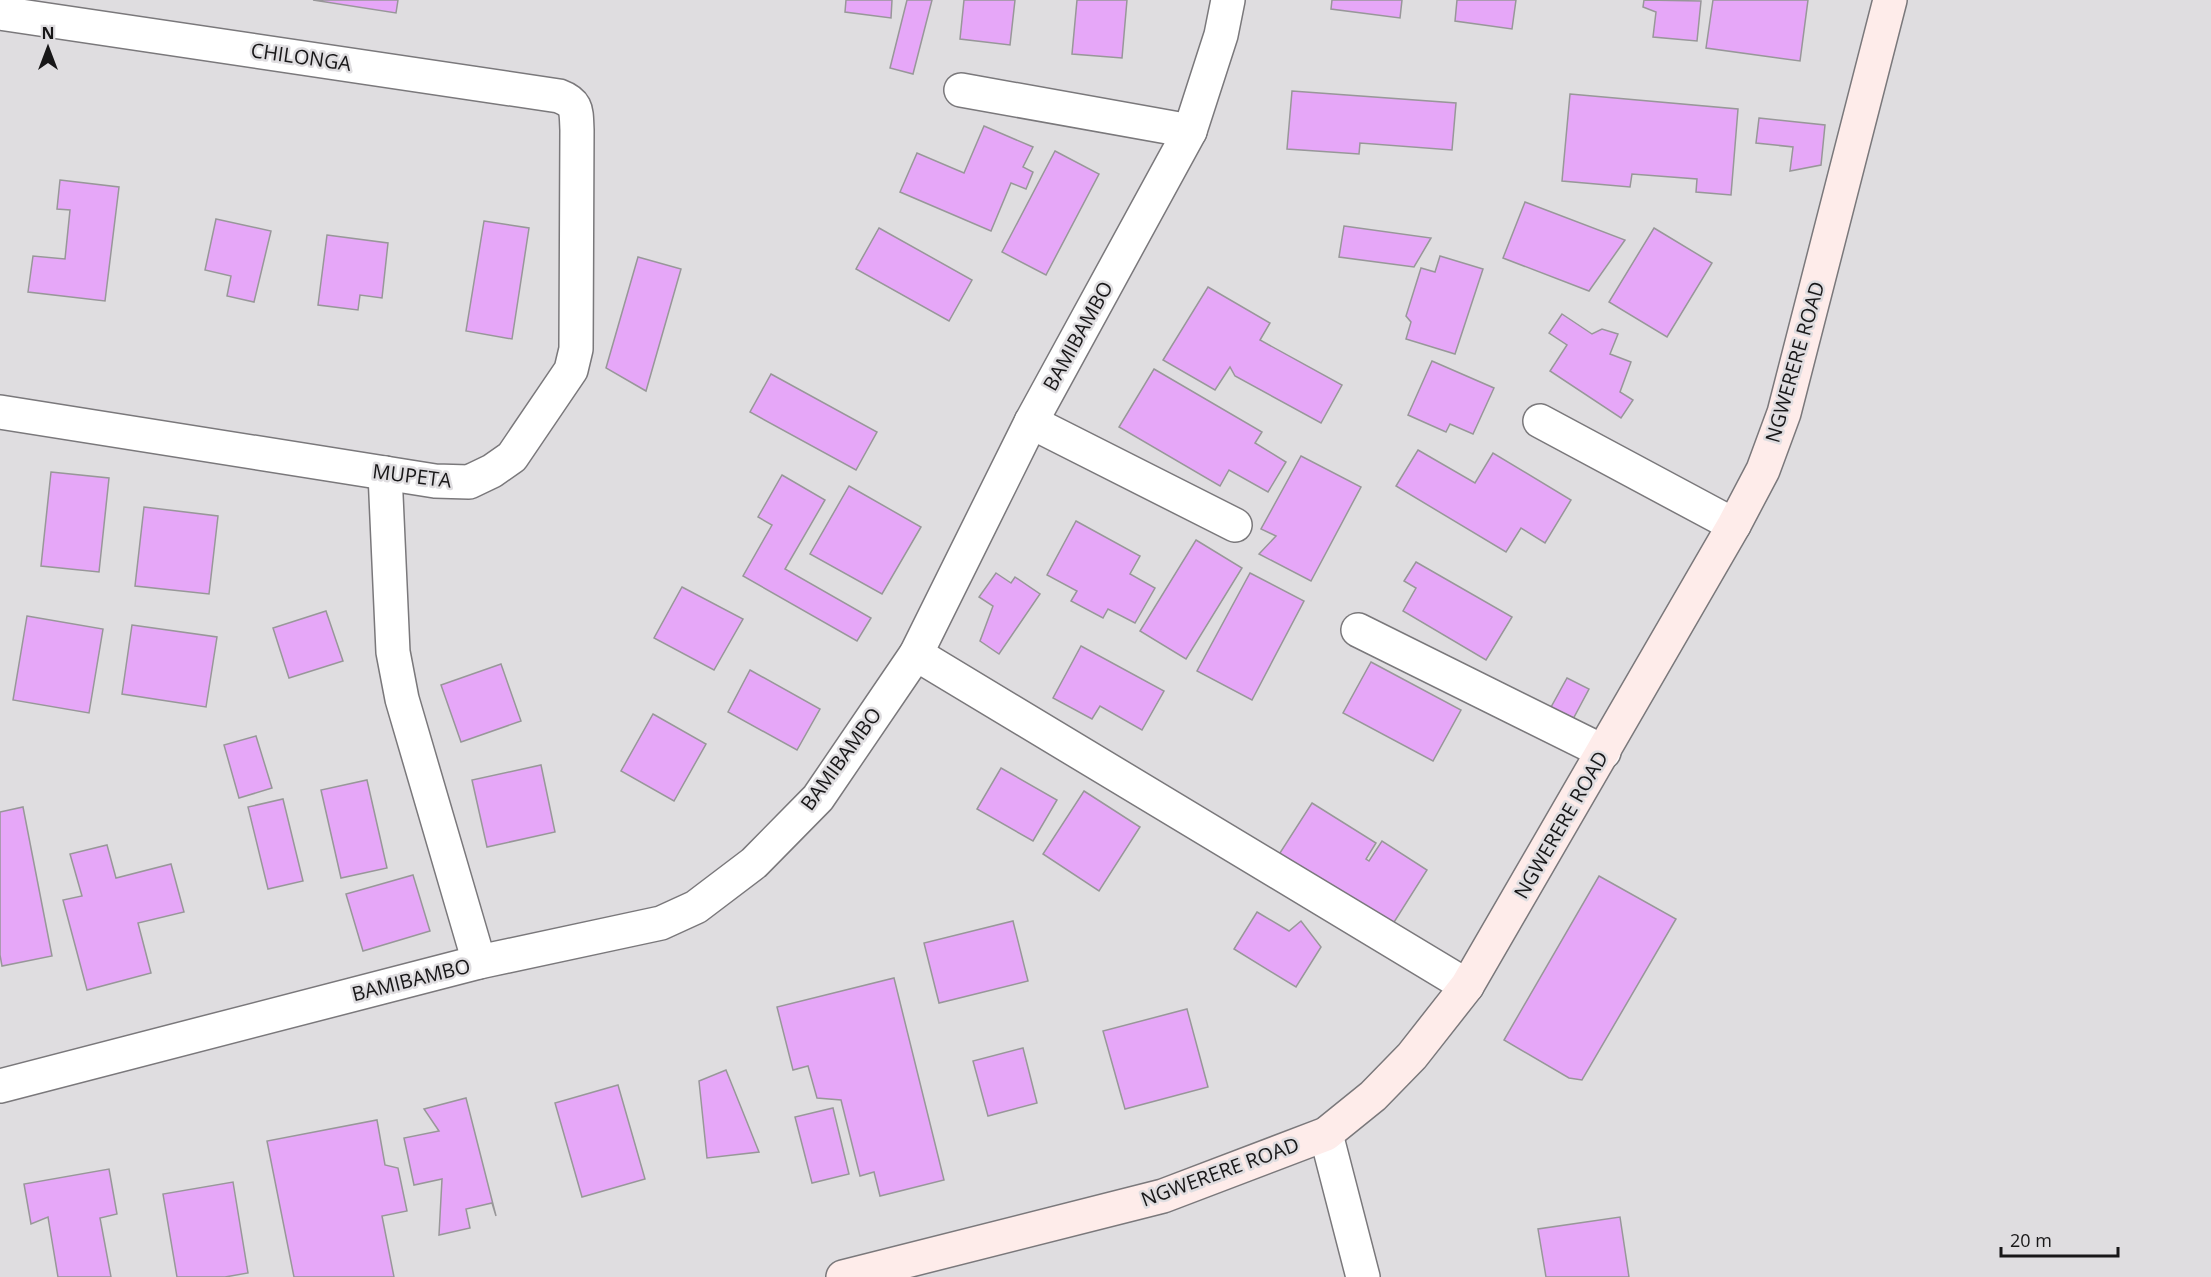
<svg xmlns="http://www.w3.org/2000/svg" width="2211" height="1277" viewBox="0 0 2211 1277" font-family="'Open Sans',sans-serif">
	<rect width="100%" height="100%" fill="#dfdde0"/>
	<g fill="#e6a7f8" stroke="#989799" stroke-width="1.5">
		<path d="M313 0H398L396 13Z"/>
		<path d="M846 0H892L891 18 845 12Z"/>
		<path d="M907 0H932L913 74 890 68Z"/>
		<path d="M964 0H1015L1010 45 960 39Z"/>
		<path d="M1077 0H1127L1122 58 1072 54Z"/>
		<path d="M1332 0H1402L1400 18 1331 9Z"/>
		<path d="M1457 0H1516L1512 29 1455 21Z"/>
		<path d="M1644 0 1701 1 1697 41 1653 37 1656 12 1643 7Z"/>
		<path d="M1713 0H1808L1800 61 1706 48Z"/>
		<path d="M1292 91 1456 103 1452 150 1360 143 1359 154 1287 149Z"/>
		<path d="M1570 94 1738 109 1731 195 1696 192 1697 179 1632 174 1630 187 1562 181Z"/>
		<path d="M1759 118 1825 125 1821 165 1790 171 1793 147 1756 143Z"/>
		<path d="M984 126 1033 147 1023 167 1033 172 1026 189 1011 183 991 231 900 192 917 153 964 173Z"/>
		<path d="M1055 151 1099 174 1046 275 1002 252Z"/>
		<path d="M60 180 119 187 105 301 28 292 33 256 65 259 70 210 57 209Z"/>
		<path d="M1525 202 1625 240 1589 291 1503 258Z"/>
		<path d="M216 219 271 231 254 302 227 296 231 276 205 270Z"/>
		<path d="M484 221 529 228 512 339 466 331Z"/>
		<path d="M1344 226 1431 238 1414 267 1339 257Z"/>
		<path d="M879 228 972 280 949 321 856 269Z"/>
		<path d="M1654 228 1712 263 1667 337 1609 302Z"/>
		<path d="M327 235 388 243 382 298 360 295 358 310 318 305Z"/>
		<path d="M1440 256 1483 269 1455 354 1406 339 1411 322 1406 316 1421 268 1435 272Z"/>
		<path d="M638 257 681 269 646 391 606 368Z"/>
		<path d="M1208 287 1270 323 1260 340 1342 385 1321 423 1235 376 1230 367 1215 390 1163 360Z"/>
		<path d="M1562 314 1592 334 1602 329 1618 334 1610 354 1631 362 1620 392 1633 400 1621 418 1550 371 1567 345 1549 333Z"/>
		<path d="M1432 361 1494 388 1473 434 1450 424 1446 432 1408 415Z"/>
		<path d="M1154 369 1262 432 1255 443 1286 462 1268 492 1229 470 1220 486 1119 427Z"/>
		<path d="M771 374 877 432 856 470 750 412Z"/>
		<path d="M1418 450 1475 483 1493 453 1571 500 1545 543 1521 528 1506 552 1396 486Z"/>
		<path d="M1301 456 1361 487 1311 581 1259 554 1276 536 1261 529Z"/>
		<path d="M51 472 109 478 99 572 41 566Z"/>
		<path d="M782 475 825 500 785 569 871 618 857 641 743 576 772 525 758 517Z"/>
		<path d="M849 486 921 527 882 594 810 554Z"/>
		<path d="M144 507 218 516 209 594 135 586Z"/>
		<path d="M1076 521 1140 556 1130 574 1155 588 1135 623 1108 609 1103 618 1071 601 1077 591 1047 575Z"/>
		<path d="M1196 540 1242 568 1186 659 1140 631Z"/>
		<path d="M1416 562 1512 617 1486 660 1403 611 1416 588 1404 581Z"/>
		<path d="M996 573 1011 583 1015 577 1040 594 999 654 980 641 993 606 979 597Z"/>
		<path d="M1250 573 1304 601 1252 700 1197 671Z"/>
		<path d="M682 587 743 619 714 670 654 638Z"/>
		<path d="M326 611 343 661 289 678 273 628Z"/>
		<path d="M27 616 103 629 89 713 13 700Z"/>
		<path d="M132 625 217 637 206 707 122 694Z"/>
		<path d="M1081 646 1164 691 1142 730 1100 706 1092 719 1053 698Z"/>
		<path d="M1371 662 1461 710 1433 761 1343 713Z"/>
		<path d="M501 664 521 721 461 742 441 685Z"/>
		<path d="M750 670 820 709 797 750 728 712Z"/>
		<path d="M1567 678 1589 689 1572 721 1550 709Z"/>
		<path d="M653 714 706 744 674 801 621 771Z"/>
		<path d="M256 736 272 788 239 798 224 745Z"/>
		<path d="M541 765 555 832 487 847 472 780Z"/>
		<path d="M1001 768 1057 800 1033 841 977 809Z"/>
		<path d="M367 780 387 868 341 878 321 790Z"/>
		<path d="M1084 791 1140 827 1099 891 1043 854Z"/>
		<path d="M283 799 303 881 268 889 248 807Z"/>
		<path d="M1312 803 1376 843 1366 859 1369 861 1382 841 1427 870 1391 927 1278 856Z"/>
		<path d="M23 807 52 956 2 966 0 955V812Z"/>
		<path d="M107 845 116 878 171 864 184 912 138 923 151 973 87 990 63 900 82 896 70 854Z"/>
		<path d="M413 875 430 931 363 951 346 894Z"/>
		<path d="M1599 876 1676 919 1582 1080 1569 1078 1504 1040Z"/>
		<path d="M1257 912 1289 931 1301 921 1321 947 1296 987 1234 949Z"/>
		<path d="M1013 921 1028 981 939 1003 924 943Z"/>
		<path d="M894 978 944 1180 880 1196 874 1172 860 1176 841 1100 817 1098 808 1066 793 1070 777 1007Z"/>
		<path d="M1187 1009 1208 1087 1125 1109 1103 1031Z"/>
		<path d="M1023 1048 1037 1103 988 1116 973 1061Z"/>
		<path d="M726 1070 759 1152 707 1158 699 1081Z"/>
		<path d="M618 1085 645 1179 582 1197 555 1103Z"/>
		<path d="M466 1098 496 1216 492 1203 466 1209 470 1228 439 1235 442 1179 414 1185 404 1138 439 1131 424 1109Z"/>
		<path d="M833 1108 849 1174 812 1183 795 1117Z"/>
		<path d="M377 1120 385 1165 398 1168 407 1211 382 1216 394 1277H294L267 1141Z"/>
		<path d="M109 1169 117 1214 100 1218 111 1277H58L48 1217 31 1224 24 1184Z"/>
		<path d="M233 1182 248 1273 225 1277H177L163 1194Z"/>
		<path d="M1620 1217 1629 1277H1546L1538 1229Z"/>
	</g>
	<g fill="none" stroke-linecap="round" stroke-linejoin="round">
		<defs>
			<g id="street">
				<path d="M0 13 559 96C578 103 576 111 577 130L576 349 571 370 512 457 492 471 469 482 435 481 0 412"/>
				<path d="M961 90 1190 131"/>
				<path d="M1540 421 1734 525"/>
				<path d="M1031 422 1235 525"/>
				<path d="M385 473 393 652 402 699 479 962"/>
				<path d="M1358 630 1604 752"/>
				<path d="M916 654 1467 986"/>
				<path d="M0 1086 479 962 661 923 696 907 754 863 818 798 916 654 1031 422 1190 131 1221 35 1228 0"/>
				<path d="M1326 1134 1363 1277"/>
			</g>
			<path id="secondary" d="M843 1277 1163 1196 1326 1134 1373 1096 1412 1056 1467 986 1734 525 1763 470 1784 413 1890 0"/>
		</defs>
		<use href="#street" stroke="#7a787b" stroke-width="36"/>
		<use href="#secondary" stroke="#7a787b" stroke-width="36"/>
		<use href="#street" stroke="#fff" stroke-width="33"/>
		<use href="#secondary" stroke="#feecea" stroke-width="33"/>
	</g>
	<g text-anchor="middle" stroke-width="5" stroke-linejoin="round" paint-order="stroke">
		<g font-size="20" fill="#181718" stroke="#dfdde0">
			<text transform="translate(301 57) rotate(8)" y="7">CHILONGA</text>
			<text transform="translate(1078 336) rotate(-61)" y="7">BAMIBAMBO</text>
			<text transform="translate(1795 362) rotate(-74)" y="7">NGWERERE ROAD</text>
			<text transform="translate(412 476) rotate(7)" y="7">MUPETA</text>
			<text transform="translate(841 759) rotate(-54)" y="7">BAMIBAMBO</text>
			<text transform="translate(1561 825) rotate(-60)" y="7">NGWERERE ROAD</text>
			<text transform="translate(411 980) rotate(-14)" y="7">BAMIBAMBO</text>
			<text transform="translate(1220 1172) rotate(-20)" y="7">NGWERERE ROAD</text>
		</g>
	</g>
	<g transform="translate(48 48)" stroke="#dfdde0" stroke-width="4.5" paint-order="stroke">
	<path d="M0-4.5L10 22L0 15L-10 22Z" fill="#181718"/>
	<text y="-9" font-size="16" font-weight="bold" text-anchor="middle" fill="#181718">N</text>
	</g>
	<path d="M2001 1247v9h117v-9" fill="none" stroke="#181718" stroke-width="3"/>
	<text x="2010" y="1247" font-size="18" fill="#181718" stroke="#dfdde0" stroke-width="4.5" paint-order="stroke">20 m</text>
</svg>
